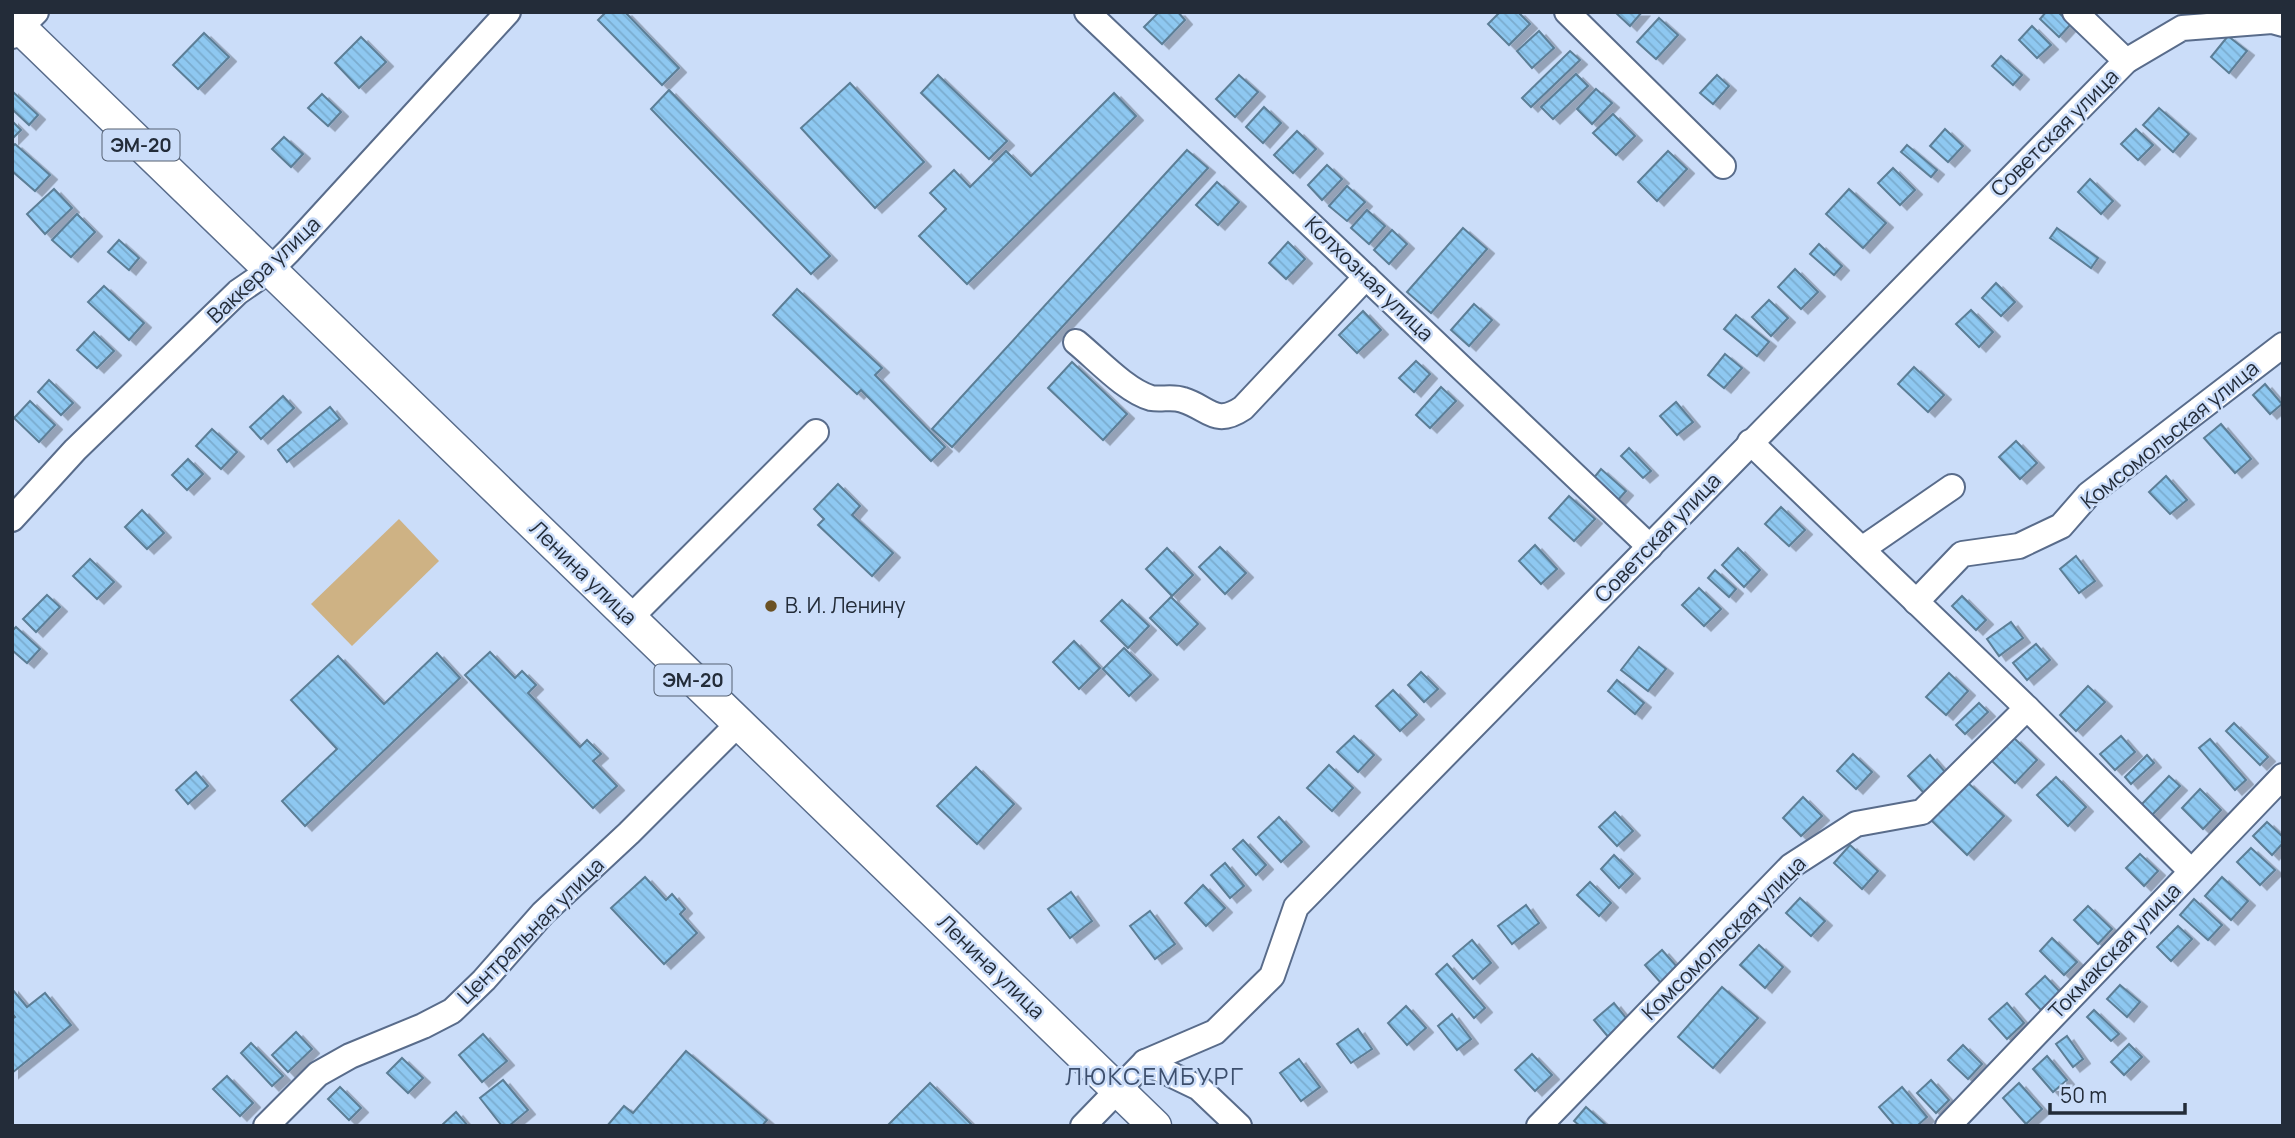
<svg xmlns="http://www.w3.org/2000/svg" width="2295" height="1138" viewBox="0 0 2295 1138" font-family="Manrope,sans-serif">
	<defs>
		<pattern id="building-back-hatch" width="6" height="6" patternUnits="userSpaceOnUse" patternTransform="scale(1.75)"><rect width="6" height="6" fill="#8ec8f1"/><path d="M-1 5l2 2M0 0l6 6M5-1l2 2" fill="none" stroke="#7aaccf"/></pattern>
		<filter id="shadow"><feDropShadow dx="7" dy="4.5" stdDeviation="0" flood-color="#0004"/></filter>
	</defs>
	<rect width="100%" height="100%" fill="#cbddf9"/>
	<path fill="#ceb284" d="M399 519 439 561 352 646 311 604Z"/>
	<g fill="url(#building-back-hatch)" stroke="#5c7e96" stroke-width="2" filter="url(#shadow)">
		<path d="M606 12H625L679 68 662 85 598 20Z"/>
		<path d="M1159 12H1178L1185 20 1162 44 1144 27Z"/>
		<path d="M1500 12H1518L1530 24 1509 45 1488 24Z"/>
		<path d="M1615 12H1642L1630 26Z"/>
		<path d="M2046 12H2058L2071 24 2059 37 2040 19Z"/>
		<path d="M1659 18 1678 35 1656 59 1637 42Z"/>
		<path d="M2032 26 2051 45 2037 58 2019 40Z"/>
		<path d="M1539 31 1554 48 1532 68 1517 51Z"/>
		<path d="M204 33 229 57 198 89 173 65Z"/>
		<path d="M2228 36 2247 51 2229 73 2211 57Z"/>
		<path d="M361 37 386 62 359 88 335 63Z"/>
		<path d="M1570 51 1580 60 1531 107 1522 98Z"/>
		<path d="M2001 56 2022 75 2013 85 1992 66Z"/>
		<path d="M1576 74 1588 86 1553 119 1541 107Z"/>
		<path d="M938 75 1007 141 989 159 921 93Z"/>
		<path d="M1239 75 1258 92 1235 117 1216 99Z"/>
		<path d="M1717 75 1729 86 1713 104 1700 93Z"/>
		<path d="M850 83 924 162 875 208 801 128Z"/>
		<path d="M1596 89 1612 103 1592 124 1577 109Z"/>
		<path d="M669 90 830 256 811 274 651 109Z"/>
		<path d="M12 91 38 115 29 125 12 109Z"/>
		<path d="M1114 93 1136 116 967 284 919 236 946 209 930 193 954 170 970 187 1006 151 1031 176Z"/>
		<path d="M322 94 341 112 328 126 308 108Z"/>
		<path d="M1264 107 1281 123 1263 143 1246 127Z"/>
		<path d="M2159 108 2189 134 2173 152 2143 125Z"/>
		<path d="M1613 114 1635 136 1616 155 1593 133Z"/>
		<path d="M12 121 21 130 12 139Z"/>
		<path d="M1945 129 1963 146 1948 162 1930 146Z"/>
		<path d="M2136 129 2153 145 2138 160 2121 144Z"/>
		<path d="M1297 131 1316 149 1293 173 1274 155Z"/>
		<path d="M284 137 303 154 291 167 272 149Z"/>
		<path d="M15 144 50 175 35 191 12 171V147Z"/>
		<path d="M1907 145 1937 170 1931 177 1901 152Z"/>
		<path d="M1187 150 1208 168 952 447 932 429Z"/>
		<path d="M1668 151 1687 169 1657 201 1638 182Z"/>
		<path d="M1327 165 1342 179 1322 200 1308 185Z"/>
		<path d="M1893 168 1915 190 1900 205 1878 183Z"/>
		<path d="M2090 179 2113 201 2101 214 2078 192Z"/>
		<path d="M1217 182 1239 202 1218 225 1196 205Z"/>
		<path d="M1347 186 1365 202 1347 221 1329 206Z"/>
		<path d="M54 189 72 208 45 234 27 214Z"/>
		<path d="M1849 189 1886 223 1863 248 1826 214Z"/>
		<path d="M1367 210 1385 226 1369 244 1351 228Z"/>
		<path d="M77 214 95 232 71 257 52 240Z"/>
		<path d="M1463 228 1487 249 1431 313 1407 292Z"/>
		<path d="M2057 228 2098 258 2091 268 2050 238Z"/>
		<path d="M1392 230 1407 244 1389 264 1374 250Z"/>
		<path d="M119 240 139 258 129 270 108 252Z"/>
		<path d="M1288 242 1305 259 1286 279 1269 263Z"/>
		<path d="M1819 244 1842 266 1834 275 1810 254Z"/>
		<path d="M1795 269 1818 292 1801 309 1778 287Z"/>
		<path d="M1996 283 2015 302 2001 316 1982 298Z"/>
		<path d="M104 286 144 323 129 340 88 302Z"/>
		<path d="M797 289 882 368 875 375 945 447 931 461 861 390 857 394 773 315Z"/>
		<path d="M1769 300 1788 318 1771 336 1752 317Z"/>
		<path d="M1474 304 1492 320 1469 346 1451 330Z"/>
		<path d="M1971 310 1993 332 1979 347 1956 324Z"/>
		<path d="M1363 311 1381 330 1357 353 1339 335Z"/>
		<path d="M1736 315 1769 342 1757 356 1724 329Z"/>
		<path d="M94 332 114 351 97 368 77 350Z"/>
		<path d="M1725 354 1742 368 1724 388 1708 375Z"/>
		<path d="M1416 361 1430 374 1414 392 1399 378Z"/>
		<path d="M1072 362 1127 414 1103 440 1048 388Z"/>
		<path d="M1914 367 1944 395 1928 412 1898 384Z"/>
		<path d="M49 380 73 403 61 415 38 392Z"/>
		<path d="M2265 384 2282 404 2270 414 2253 395Z"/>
		<path d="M1441 387 1456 401 1430 428 1416 415Z"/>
		<path d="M283 396 294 408 261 439 250 427Z"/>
		<path d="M30 401 55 425 39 442 14 418Z"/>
		<path d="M1676 402 1693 422 1677 435 1660 416Z"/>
		<path d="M330 407 340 419 287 462 278 450Z"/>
		<path d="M2221 424 2251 459 2235 473 2204 438Z"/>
		<path d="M212 429 237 452 221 469 196 446Z"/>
		<path d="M2016 441 2037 463 2020 479 1999 457Z"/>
		<path d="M1629 448 1651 471 1643 478 1621 456Z"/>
		<path d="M188 459 203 474 187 490 172 475Z"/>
		<path d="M1601 469 1626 491 1617 501 1592 480Z"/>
		<path d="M2166 476 2187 500 2170 514 2149 492Z"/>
		<path d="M838 484 860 506 852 515 893 553 872 576 818 525 824 519 814 509Z"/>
		<path d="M1569 496 1595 519 1574 541 1549 518Z"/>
		<path d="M1781 507 1805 530 1789 546 1765 524Z"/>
		<path d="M142 510 164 533 147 549 125 527Z"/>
		<path d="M1535 545 1557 569 1541 584 1519 561Z"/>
		<path d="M1220 547 1246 573 1225 594 1199 567Z"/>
		<path d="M1167 548 1193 575 1172 596 1146 569Z"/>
		<path d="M1738 548 1760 570 1744 587 1722 565Z"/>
		<path d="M2076 556 2095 581 2079 593 2060 569Z"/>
		<path d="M90 559 114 582 97 599 73 576Z"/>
		<path d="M1715 570 1736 589 1729 597 1708 578Z"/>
		<path d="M1699 588 1721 609 1704 626 1682 605Z"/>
		<path d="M47 595 60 607 36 632 23 619Z"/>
		<path d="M1962 596 1986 620 1976 630 1952 606Z"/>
		<path d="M1171 597 1198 624 1177 645 1150 618Z"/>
		<path d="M1122 600 1149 626 1128 648 1101 621Z"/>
		<path d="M2011 622 2023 638 1999 656 1987 639Z"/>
		<path d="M16 627 40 649 27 663 12 650V631Z"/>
		<path d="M1074 641 1100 668 1079 689 1053 662Z"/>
		<path d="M2036 644 2050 660 2027 680 2013 663Z"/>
		<path d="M1639 647 1666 669 1648 691 1621 670Z"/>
		<path d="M1124 648 1151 675 1129 696 1103 669Z"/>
		<path d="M490 652 515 678 522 671 536 685 528 693 580 747 587 740 601 754 593 761 617 786 593 808 465 675Z"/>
		<path d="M437 653 460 678 305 826 282 801 337 749 291 700 338 656 384 704Z"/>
		<path d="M1421 672 1438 689 1424 702 1408 685Z"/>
		<path d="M1949 673 1968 691 1946 715 1926 697Z"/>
		<path d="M1617 680 1644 703 1635 714 1608 691Z"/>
		<path d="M2088 686 2105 702 2076 731 2060 715Z"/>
		<path d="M1393 690 1417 715 1400 731 1376 706Z"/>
		<path d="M1979 703 1988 712 1965 734 1956 725Z"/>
		<path d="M2234 723 2268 757 2260 765 2226 731Z"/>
		<path d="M1354 736 1374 755 1358 772 1337 752Z"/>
		<path d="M2121 736 2135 752 2115 770 2100 754Z"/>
		<path d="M2014 738 2037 760 2015 783 1992 761Z"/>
		<path d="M2210 739 2246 780 2235 790 2199 748Z"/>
		<path d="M1853 754 1872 772 1856 789 1837 771Z"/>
		<path d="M1930 755 1946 773 1924 793 1908 776Z"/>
		<path d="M2147 755 2154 763 2131 784 2125 777Z"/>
		<path d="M1329 765 1353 788 1332 811 1307 788Z"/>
		<path d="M976 767 1014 804 977 844 937 806Z"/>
		<path d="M196 772 208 786 188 804 176 790Z"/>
		<path d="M2169 776 2180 786 2152 815 2141 805Z"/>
		<path d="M2056 777 2086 807 2068 826 2037 795Z"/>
		<path d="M1967 782 2004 816 1967 855 1931 820Z"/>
		<path d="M2200 789 2221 810 2203 829 2182 808Z"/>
		<path d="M1803 797 1822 816 1801 836 1783 818Z"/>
		<path d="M1615 812 1633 831 1617 846 1599 827Z"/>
		<path d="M1279 817 1302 842 1281 862 1258 837Z"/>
		<path d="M2267 822 2283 837V843L2272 855 2253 836Z"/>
		<path d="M1243 840 1266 865 1256 875 1233 849Z"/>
		<path d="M1850 845 1878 871 1862 889 1834 863Z"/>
		<path d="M2251 848 2275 870 2260 885 2237 862Z"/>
		<path d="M2140 854 2158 871 2144 886 2126 868Z"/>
		<path d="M1614 855 1633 874 1619 888 1601 869Z"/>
		<path d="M1225 863 1244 886 1230 898 1211 875Z"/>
		<path d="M645 877 666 900 672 894 685 909 680 914 697 933 664 964 611 908Z"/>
		<path d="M2222 877 2248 901 2231 920 2205 896Z"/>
		<path d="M1590 882 1611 903 1599 916 1577 895Z"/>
		<path d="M1203 885 1225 908 1206 926 1185 903Z"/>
		<path d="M1071 892 1092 921 1070 938 1048 909Z"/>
		<path d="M1800 898 1825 921 1811 936 1786 913Z"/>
		<path d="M2194 899 2222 925 2208 940 2180 915Z"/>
		<path d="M1526 905 1539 923 1512 944 1498 926Z"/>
		<path d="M2088 906 2112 929 2098 944 2074 920Z"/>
		<path d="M1150 911 1175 944 1155 959 1130 926Z"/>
		<path d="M2178 926 2192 939 2171 961 2157 947Z"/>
		<path d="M2052 938 2077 962 2064 975 2040 951Z"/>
		<path d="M1472 940 1491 963 1473 979 1453 956Z"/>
		<path d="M1759 945 1783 967 1765 988 1740 965Z"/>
		<path d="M1662 950 1678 968 1661 983 1645 965Z"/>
		<path d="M1447 964 1485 1008 1474 1018 1436 974Z"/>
		<path d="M2045 976 2060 992 2041 1010 2026 994Z"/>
		<path d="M2120 985 2140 1002 2127 1017 2107 999Z"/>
		<path d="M1722 987 1758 1018 1713 1068 1678 1037Z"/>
		<path d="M12 989 27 1007 45 993 71 1025 12 1073V1019L15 1017 12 1013Z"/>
		<path d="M1614 1003 1630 1023 1610 1039 1594 1020Z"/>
		<path d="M2007 1003 2024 1023 2007 1039 1989 1019Z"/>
		<path d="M1406 1006 1426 1028 1407 1045 1388 1023Z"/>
		<path d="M2094 1010 2119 1034 2111 1041 2087 1017Z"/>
		<path d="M1452 1014 1471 1039 1457 1050 1438 1026Z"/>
		<path d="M1358 1029 1372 1049 1351 1063 1337 1044Z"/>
		<path d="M296 1032 312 1049 288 1072 272 1055Z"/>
		<path d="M483 1034 507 1061 482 1082 459 1055Z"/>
		<path d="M2067 1036 2083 1059 2073 1067 2056 1044Z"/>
		<path d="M251 1043 283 1076 272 1086 241 1053Z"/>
		<path d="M2129 1044 2142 1057 2124 1075 2111 1062Z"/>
		<path d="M1963 1045 1982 1064 1968 1079 1948 1060Z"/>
		<path d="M686 1051 767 1120 762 1126H607L624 1106 633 1113Z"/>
		<path d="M1532 1054 1552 1075 1535 1091 1515 1070Z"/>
		<path d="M2047 1056 2067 1080 2053 1092 2033 1069Z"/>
		<path d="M402 1058 423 1078 408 1093 387 1073Z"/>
		<path d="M1299 1059 1320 1087 1301 1101 1280 1073Z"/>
		<path d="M227 1076 253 1103 240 1116 213 1089Z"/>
		<path d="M503 1080 528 1110 509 1126H502L480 1098Z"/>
		<path d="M1931 1080 1949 1100 1936 1113 1917 1093Z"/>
		<path d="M930 1083 973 1126H887Z"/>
		<path d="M2019 1083 2042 1109 2026 1124 2003 1098Z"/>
		<path d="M340 1087 361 1108 349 1120 328 1099Z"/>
		<path d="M1902 1087 1927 1117 1917 1126H1895L1879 1107Z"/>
		<path d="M1586 1107 1607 1126H1580L1574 1121Z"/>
		<path d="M456 1112 468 1126H441Z"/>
	</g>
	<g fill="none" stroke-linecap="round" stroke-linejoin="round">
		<defs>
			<g id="minor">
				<path d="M1087 12 1650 547"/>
				<path d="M1567 12 1723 166"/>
				<path d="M2075 12 2126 61"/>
				<path d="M12 36 36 12"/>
				<path d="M1076 342C1097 359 1126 391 1151 398 1162 400 1172 396 1183 400 1209 408 1215 427 1243 408L1366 277"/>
				<path d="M1750 442 2027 708 2191 871"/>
				<path d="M12 519 75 450 238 292 270 270 289 251 508 12"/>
				<path d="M1862 549 1952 487"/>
				<path d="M1916 602 1962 554 2019 546 2061 526 2089 494 2283 345"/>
				<path d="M630 618 816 432"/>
				<path d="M1145 1062 1199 1088 1239 1126"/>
				<path d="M266 1126 318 1074 350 1056 423 1026 452 1011 484 980 543 913 629 833 738 724"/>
				<path d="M1083 1126 1145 1062 1215 1032 1272 976 1296 907 2126 61 2182 28 2272 21 2283 24"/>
				<path d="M1539 1126 1791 866 1856 824 1922 812 2027 708"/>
				<path d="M1948 1126 2283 776"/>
			</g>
			<path id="major" d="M12 20 1155 1126"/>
		</defs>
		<use href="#minor" stroke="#596c8b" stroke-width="28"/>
		<use href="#major" stroke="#596c8b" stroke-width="35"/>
		<use href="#minor" stroke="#fff" stroke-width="24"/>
		<use href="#major" stroke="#fff" stroke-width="32"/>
	</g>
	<circle fill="#6b5123" stroke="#cbddf9" stroke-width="2.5" cx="771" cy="606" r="7"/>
	<g text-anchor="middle" stroke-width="5" stroke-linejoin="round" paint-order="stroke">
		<g fill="#cbddf9" stroke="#556173" stroke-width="2">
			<rect x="102.5" y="129.5" width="77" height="31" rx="5"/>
			<rect x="654.5" y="664.5" width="77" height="31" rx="5"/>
		</g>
		<g font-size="19" font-weight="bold" fill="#232c39">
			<text x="141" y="152">ЭМ-20</text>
			<text x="693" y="687">ЭМ-20</text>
		</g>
		<g font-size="21" fill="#232c39" stroke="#cbddf9">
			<text transform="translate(2055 133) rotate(-45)" y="7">Советская улица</text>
			<text transform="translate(264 270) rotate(-43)" y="7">Ваккера улица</text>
			<text transform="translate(1369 279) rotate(44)" y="7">Колхозная улица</text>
			<text transform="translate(2170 435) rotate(-39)" y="7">Комсомольская улица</text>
			<text transform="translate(1658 538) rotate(-46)" y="7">Советская улица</text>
			<text transform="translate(583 573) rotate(44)" y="7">Ленина улица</text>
			<text transform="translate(531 931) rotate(-45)" y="7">Центральная улица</text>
			<text transform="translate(1724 938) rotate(-45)" y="7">Комсомольская улица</text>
			<text transform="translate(2115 951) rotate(-46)" y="7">Токмакская улица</text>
			<text transform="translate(991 967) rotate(44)" y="7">Ленина улица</text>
		</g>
		<g font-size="21" fill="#232c39" stroke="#cbddf9" text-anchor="start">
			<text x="785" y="613">В. И. Ленину</text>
		</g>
		<g font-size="24" letter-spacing="2" fill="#3d4f6d" stroke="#cbddf9">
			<text x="1155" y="1085">ЛЮКСЕМБУРГ</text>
		</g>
	</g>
	<rect width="2295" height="1138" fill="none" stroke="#232c39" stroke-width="28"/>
	<path d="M2050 1103v10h135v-10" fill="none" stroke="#232c39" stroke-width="3.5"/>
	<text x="2060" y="1103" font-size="21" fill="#232c39" stroke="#cbddf9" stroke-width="5" paint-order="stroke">50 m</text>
</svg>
